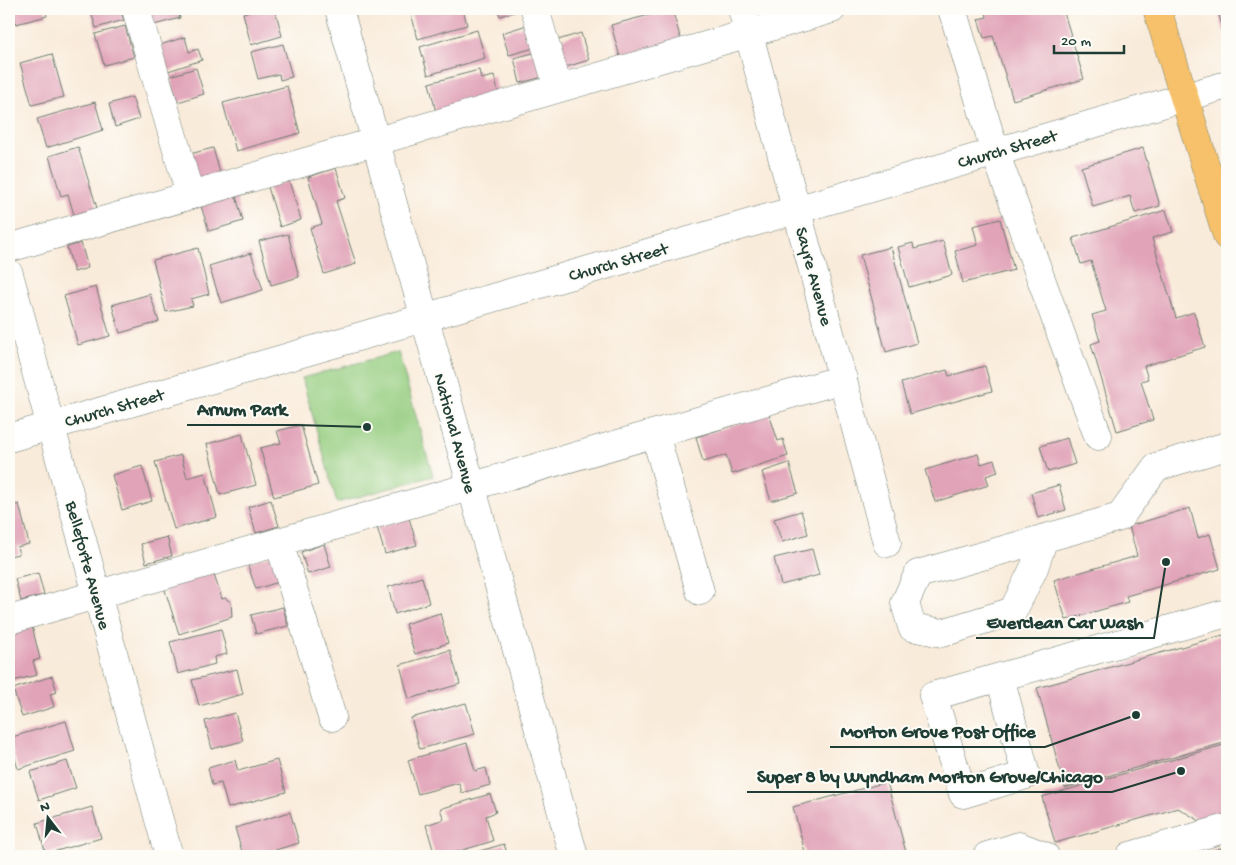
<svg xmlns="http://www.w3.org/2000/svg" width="1236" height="865" viewBox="0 0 1236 865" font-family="'Gochi Hand',sans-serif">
	<rect width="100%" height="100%" fill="#fdfcf7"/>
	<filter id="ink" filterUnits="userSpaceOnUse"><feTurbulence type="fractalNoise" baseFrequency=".02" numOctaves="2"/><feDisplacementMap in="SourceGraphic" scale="10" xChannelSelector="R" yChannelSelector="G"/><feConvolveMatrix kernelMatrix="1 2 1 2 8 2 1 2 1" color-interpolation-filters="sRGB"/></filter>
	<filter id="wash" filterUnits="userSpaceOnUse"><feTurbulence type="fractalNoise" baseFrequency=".0096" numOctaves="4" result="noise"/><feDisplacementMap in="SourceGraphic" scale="20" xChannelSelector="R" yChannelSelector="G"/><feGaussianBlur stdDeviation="1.12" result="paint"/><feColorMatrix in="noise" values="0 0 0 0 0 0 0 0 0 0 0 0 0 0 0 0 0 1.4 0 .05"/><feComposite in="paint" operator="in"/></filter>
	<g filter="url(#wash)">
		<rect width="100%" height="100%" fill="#f9ebda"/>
		<path fill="#95cd80" stroke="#5a855a" d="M398 352 433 476 337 503 302 378Z"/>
		<g id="blocks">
			<g fill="#e1a3b8">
				<path d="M12 9H45L47 16 16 24Z"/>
				<path d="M90 9H120L124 20 96 28Z"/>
				<path d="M149 9H177L180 18 154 25Z"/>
				<path d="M258 9H275L282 36 251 45 243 13Z"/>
				<path d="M463 9 467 25 418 39 410 10Z"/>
				<path d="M498 9H524L500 16Z"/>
				<path d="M672 9 681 40 620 57 611 25Z"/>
				<path d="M985 9H1063L1084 79 1013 100 993 36 984 38 978 19 987 17Z"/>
				<path d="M1217 9H1227V31L1224 32Z"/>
				<path d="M527 25 534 48 509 55 502 33Z"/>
				<path d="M125 26 134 57 104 65 95 34Z"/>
				<path d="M477 30 485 58 428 75 420 47Z"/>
				<path d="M581 33 589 60 566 67 558 40Z"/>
				<path d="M185 37 189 52 198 49 202 60 168 71 160 45Z"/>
				<path d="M283 44 292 77 280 80 279 74 258 79 251 52Z"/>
				<path d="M537 52 543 77 520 83 514 58Z"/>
				<path d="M52 54 64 97 32 105 20 63Z"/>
				<path d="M196 68 204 94 178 102 170 76Z"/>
				<path d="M479 70 481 79 494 76 499 95 436 112 429 83Z"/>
				<path d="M287 86 300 133 236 151 223 103Z"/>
				<path d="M132 97 139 119 115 127 109 104Z"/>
				<path d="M95 102 103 130 46 148 37 119Z"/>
				<path d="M78 147 97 208 74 215 68 194 61 196 49 156Z"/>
				<path d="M213 148 220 173 197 180 190 154Z"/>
				<path d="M1143 148 1160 206 1135 213 1130 196 1093 207 1081 167Z"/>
				<path d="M336 168 345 198 336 201 356 264 324 274 310 228 322 224 308 177Z"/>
				<path d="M289 181 301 220 280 227 268 187Z"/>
				<path d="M236 196 243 221 209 231 201 206Z"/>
				<path d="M1166 210 1173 232 1152 238 1176 318 1194 312 1205 347 1144 366 1148 379 1141 381 1153 420 1117 431 1091 344 1100 341 1092 315 1106 311 1091 261 1081 264 1073 238Z"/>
				<path d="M1000 219 1014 270 963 283 955 251 978 245 973 226Z"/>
				<path d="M288 234 299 277 271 285 259 241Z"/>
				<path d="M943 241 952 275 909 287 898 247 913 243 914 249Z"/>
				<path d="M81 243 88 268 74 272 67 247Z"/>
				<path d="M891 247 917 343 886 352 860 255Z"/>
				<path d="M198 248 209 294 191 299 193 306 166 312 153 260Z"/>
				<path d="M251 253 263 290 221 303 209 266Z"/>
				<path d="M96 287 110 336 78 345 64 296Z"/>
				<path d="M150 294 159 322 120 333 112 305Z"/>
				<path d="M985 366 992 391 910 414 901 383 947 370 949 376Z"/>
				<path d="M769 414 778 441 783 439 788 456 732 474 726 455 703 462 696 437Z"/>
				<path d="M301 425 318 485 274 497 260 448 281 443 277 431Z"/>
				<path d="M242 434 256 485 220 495 207 444Z"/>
				<path d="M1067 438 1075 464 1048 472 1040 446Z"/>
				<path d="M978 454 981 464 994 460 998 472 986 476 989 485 935 502 925 470Z"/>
				<path d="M181 455 187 478 205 473 217 517 174 529 155 462Z"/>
				<path d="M789 463 798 493 771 501 762 472Z"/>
				<path d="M142 466 152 501 122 510 112 475Z"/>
				<path d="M1059 485 1066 510 1038 518 1031 493Z"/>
				<path d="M271 500 279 526 256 533 248 507Z"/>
				<path d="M19 504 29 544 17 547 19 554 9 556V507Z"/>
				<path d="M1190 508 1198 538 1210 534 1220 569 1126 596 1128 602 1066 620 1054 580 1137 556 1129 526Z"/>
				<path d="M801 511 808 534 782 542 774 519Z"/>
				<path d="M409 518 417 545 385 554 377 527Z"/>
				<path d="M167 537 172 556 146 563 141 544Z"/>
				<path d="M324 544 331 567 308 574 301 552Z"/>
				<path d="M812 549 819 575 781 585 774 558Z"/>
				<path d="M273 554 282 581 256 589 247 563Z"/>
				<path d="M213 572 222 599 225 598 231 602 232 617 179 634 164 587Z"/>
				<path d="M38 573 44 595 21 601 15 579Z"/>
				<path d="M422 577 429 603 395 614 388 587Z"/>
				<path d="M283 607 288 626 256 634 251 615Z"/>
				<path d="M440 613 448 643 415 654 405 624Z"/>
				<path d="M32 626 40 659 33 661 37 675 9 682V667L11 666 9 632Z"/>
				<path d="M221 629 227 654 214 657 215 664 178 674 170 642Z"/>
				<path d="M1227 634V742L1065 788 1037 688Z"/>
				<path d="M450 650 460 684 409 699 400 665Z"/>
				<path d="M237 669 243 694 199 706 192 680Z"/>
				<path d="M52 676 57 692 50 694 54 707 22 717 13 689Z"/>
				<path d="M466 703 475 734 420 749 411 718Z"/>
				<path d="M235 713 243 741 212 749 205 721Z"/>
				<path d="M66 721 75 751 18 769 9 738Z"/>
				<path d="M467 743 475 771 486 768 490 785 462 793 459 783 418 794 408 760Z"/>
				<path d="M1227 744V818L1205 824 1178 808 1055 843 1042 797Z"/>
				<path d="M235 760 238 771 277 760 286 792 228 808 221 783 212 785 208 768Z"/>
				<path d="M67 761 76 788 39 800 30 772Z"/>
				<path d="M887 782 907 856H806L793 807Z"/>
				<path d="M490 794 496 812 486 816 493 841 443 856H435L426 825 444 819 440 809Z"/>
				<path d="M92 807 101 838 46 854 37 823Z"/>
				<path d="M290 812 299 843 255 856H239L243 855 235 828Z"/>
				<path d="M504 844 508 856H463Z"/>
				<path d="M1227 846V856H1195Z"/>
			</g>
		</g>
	</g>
	<g filter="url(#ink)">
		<use href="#blocks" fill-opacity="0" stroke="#6b7a6e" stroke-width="1"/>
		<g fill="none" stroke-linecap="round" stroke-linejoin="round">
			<defs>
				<g id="minor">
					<path d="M136 9 190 195"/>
					<path d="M339 9 574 856"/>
					<path d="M535 9 558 88"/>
					<path d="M742 9 887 543"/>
					<path d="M952 9 995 152 1098 436"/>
					<path d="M9 248 832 9"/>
					<path d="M9 274 169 856"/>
					<path d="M655 434 700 591"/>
					<path d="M9 438 1227 85"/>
					<path d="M1044 538 1034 568 1013 611 942 633 912 627 905 603 918 574 1120 517 1156 467 1227 446"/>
					<path d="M279 542 332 717"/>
					<path d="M9 620 843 379"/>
					<path d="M1000 677 1026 775 963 794 933 696 1227 613"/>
					<path d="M987 856 1019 846 1045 856"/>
					<path d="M1130 856 1227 828"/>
				</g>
				<path id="major" d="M1157 9 1227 236"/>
			</defs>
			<use href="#minor" stroke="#6b7a6e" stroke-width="29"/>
			<use href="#major" stroke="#6b7a6e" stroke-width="29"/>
			<use href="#minor" stroke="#fff" stroke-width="28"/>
			<use href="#major" stroke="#f6c16b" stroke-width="28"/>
		</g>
	</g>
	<g text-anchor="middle" stroke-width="4" stroke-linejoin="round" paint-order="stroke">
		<g font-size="18" fill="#1f3d34" stroke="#fdfcf7">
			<text transform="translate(1007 148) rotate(-16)" y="6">Church Street</text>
			<text transform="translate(618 261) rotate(-16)" y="6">Church Street</text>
			<text transform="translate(815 276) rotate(75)" y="6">Sayre Avenue</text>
			<text transform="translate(114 407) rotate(-16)" y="6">Church Street</text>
			<text transform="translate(456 433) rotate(75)" y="6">National Avenue</text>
			<text transform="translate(89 565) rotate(75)" y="6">Belleforte Avenue</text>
		</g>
	</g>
	<path fill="none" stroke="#1f3d34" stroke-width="2" d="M367 427L297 425H187M1166 562L1154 638H976M1136 715L1045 747H830M1181 771L1112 792H747"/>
	<g fill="#1f3d34" stroke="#fdfcf7" stroke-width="2">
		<circle cx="367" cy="427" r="5"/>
		<circle cx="1166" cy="562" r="5"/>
		<circle cx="1136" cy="715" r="5"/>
		<circle cx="1181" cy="771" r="5"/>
	</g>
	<g font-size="19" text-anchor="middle" font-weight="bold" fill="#1f3d34" stroke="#fdfcf7" stroke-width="4" stroke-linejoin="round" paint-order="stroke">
		<text x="242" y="415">Arnum Park</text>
		<text x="1065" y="628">Everclean Car Wash</text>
		<text x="938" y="737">Morton Grove Post Office</text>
		<text x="930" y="782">Super 8 by Wyndham Morton Grove/Chicago</text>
	</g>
	<rect width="1236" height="865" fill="none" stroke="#fdfcf7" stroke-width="30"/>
	<g transform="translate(48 818) rotate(344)" stroke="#fdfcf7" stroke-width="4" paint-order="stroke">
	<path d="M0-4L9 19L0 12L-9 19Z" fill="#1f3d34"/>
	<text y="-8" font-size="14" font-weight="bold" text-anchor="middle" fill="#1f3d34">N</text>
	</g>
	<path d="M1054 45v8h70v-8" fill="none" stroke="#1f3d34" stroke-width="2.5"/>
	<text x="1061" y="45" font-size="15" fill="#1f3d34" stroke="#fdfcf7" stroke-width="4" paint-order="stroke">20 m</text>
</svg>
